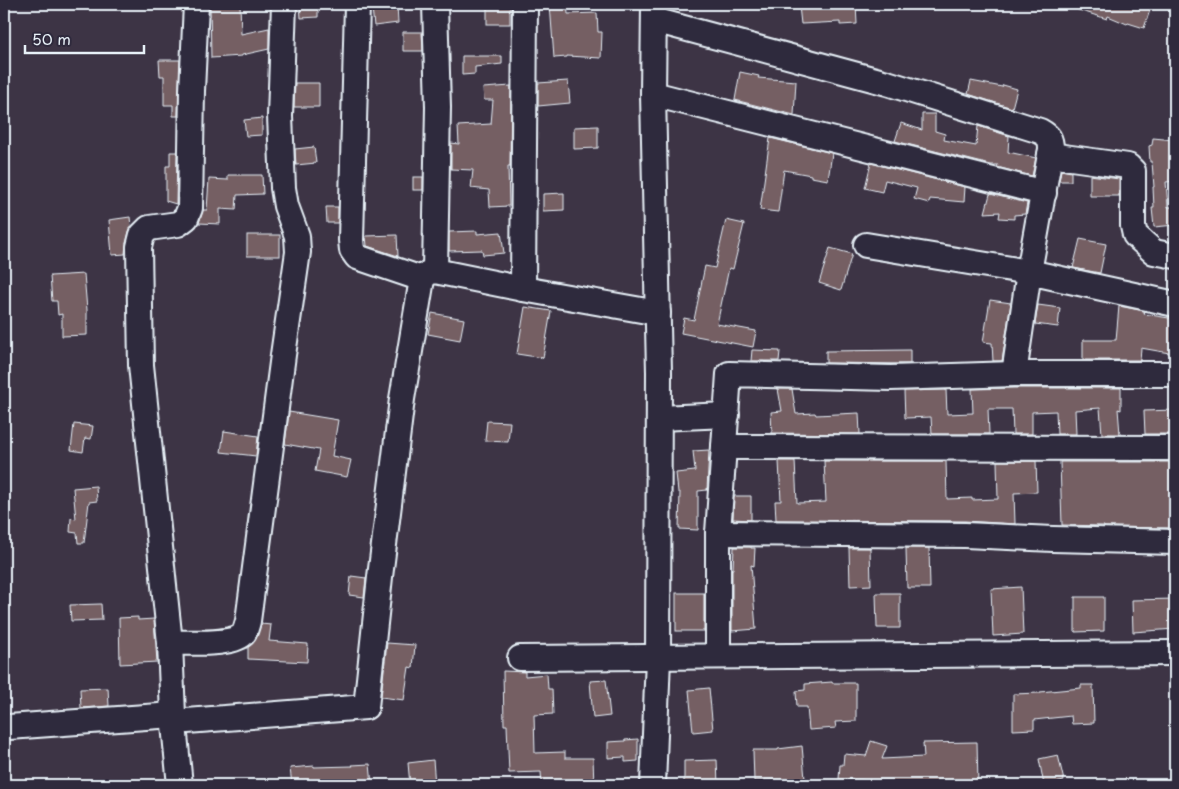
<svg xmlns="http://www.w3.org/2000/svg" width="1179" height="789" viewBox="0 0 1179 789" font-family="'Playpen Sans',sans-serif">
	<rect width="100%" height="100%" fill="#3d3445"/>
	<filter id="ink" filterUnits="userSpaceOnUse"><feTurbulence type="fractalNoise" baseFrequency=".02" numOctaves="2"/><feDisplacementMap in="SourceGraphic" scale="10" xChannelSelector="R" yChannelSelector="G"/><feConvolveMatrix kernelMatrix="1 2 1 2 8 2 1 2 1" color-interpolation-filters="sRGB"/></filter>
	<g filter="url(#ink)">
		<g fill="#755e63" stroke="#e8f1f8">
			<path d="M210 4H240L241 34 269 28V49L242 55V56L211 58Z"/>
			<path d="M300 4H318V17L301 18Z"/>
			<rect x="487" y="4" width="23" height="20"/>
			<path d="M550 4H567L568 14 597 13 598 32H602L601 58 567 56V57L554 58Z"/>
			<path d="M818 4H856L857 24 840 25V22L801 24 799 6Z"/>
			<path d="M1070 4H1152L1144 28 1128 23 1127 24 1108 16 1107 19 1069 7Z"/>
			<path d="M397 5 398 23 374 26 372 8Z"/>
			<path d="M403 32H422L423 51H403Z"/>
			<path d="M462 56H502V64L475 67V74L462 75Z"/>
			<path d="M159 60H180L178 116H173V105H164V76H160Z"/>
			<path d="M740 72 759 76 758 78 796 81 794 115 735 100Z"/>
			<path d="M568 81 570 103 538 106V83Z"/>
			<path d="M971 81 1002 87 1003 85 1017 89 1012 108 968 94Z"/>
			<path d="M295 83H319V107H294Z"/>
			<path d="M511 86 510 166H508L509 206 490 207 489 190 471 188 473 170 451 169V143L459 144 458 126 491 124 493 100H484L483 88Z"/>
			<path d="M922 114H935V131L945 134 944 140 976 146 978 126 1009 136 1008 152 1036 158 1032 176 997 167 998 165H991L895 141 901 123 922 130Z"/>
			<path d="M262 118V135L246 136 244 120Z"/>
			<path d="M598 126V148L574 149V127Z"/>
			<path d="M770 138 832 153 828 180 811 177V175L784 170 778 212 760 210Z"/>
			<path d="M1153 138 1174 140 1171 163H1175V181L1166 182 1168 207H1175V225L1154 227 1152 208H1154L1153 187H1154L1152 162H1150L1149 146 1152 145Z"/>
			<path d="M314 147 316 163 296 165 295 149Z"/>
			<path d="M170 152H177L176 204 166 201V166H170Z"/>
			<path d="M871 163 965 187 964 202 930 199 929 203 914 199 917 188 885 180 882 192 865 188Z"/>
			<path d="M1061 170 1071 172V181H1059Z"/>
			<path d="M228 175H262L263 194 237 195 236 210 220 209V224L199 223 203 210H207L209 179 228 180Z"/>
			<path d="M1090 175 1119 179V196H1090Z"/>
			<rect x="413" y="177" width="10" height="13"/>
			<path d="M564 193V210L543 211V194Z"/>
			<path d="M990 194 1027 203 1025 214 1014 215V219L999 218 1000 212 985 213Z"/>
			<path d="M326 207H338V223H327Z"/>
			<path d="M130 217 131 227 129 232 126 244 125 254 112 255 109 220Z"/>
			<path d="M726 220 744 224 733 269 729 268 717 324 756 331 753 347 681 333 684 318 694 320 705 266 715 268Z"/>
			<path d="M477 231V234L501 232 504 253 483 255 482 250 449 251V232Z"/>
			<rect x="247" y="235" width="33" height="21"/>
			<path d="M397 235 398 256 367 246 366 236Z"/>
			<path d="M1080 239 1106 244 1100 273 1073 268Z"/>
			<path d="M830 248 852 254 841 290 819 283Z"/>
			<path d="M84 274 87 310V335L62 336V314L58 315 57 301H52L50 276Z"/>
			<path d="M990 300 1011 303 1002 361H993L992 343 983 342Z"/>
			<path d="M1038 305 1060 308 1058 327 1035 324Z"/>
			<path d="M1119 306 1145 311 1144 314 1175 319V354L1141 348 1140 360H1083V340H1116Z"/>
			<path d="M525 307 551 311 543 358 517 354Z"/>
			<path d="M432 313 464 319 460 340 428 334Z"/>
			<path d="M752 350 780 351 779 361H751Z"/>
			<path d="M910 350V364L826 363V351Z"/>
			<path d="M1014 388H1121V410L1118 409 1120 434H1102L1100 408 1075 410 1076 434H1057L1056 411 1032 412V434H1013L1012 409H988L989 434H932L931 417 905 418 904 391 946 390 947 414 973 413 972 389Z"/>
			<path d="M778 389H792L796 414 815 413 816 415 859 413 860 434 772 433 771 412 782 411Z"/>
			<path d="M1175 410V434H1145L1144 411Z"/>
			<path d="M289 412 338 420 332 456 351 460 347 477 315 471 319 450 285 444Z"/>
			<path d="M487 421 510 422 508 442 485 441Z"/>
			<path d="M74 424 93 426 91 439 85 438 83 452 71 450Z"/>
			<path d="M224 431 258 436 256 456 221 452Z"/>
			<path d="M709 450 707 490 698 491V530L679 529 680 492H678L676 473 695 471 693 451Z"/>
			<path d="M779 461H795L797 503 826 502 824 461H946L947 499 972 498V500L998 499 997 461H1036L1037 492 1014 493 1015 524 965 521 776 520 775 501H781Z"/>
			<path d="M1060 462H1175V528L1104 527V526L1062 525Z"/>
			<path d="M96 486 97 501 89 502 84 543H78L77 533 70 532 71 518 76 519 73 488Z"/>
			<path d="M734 496H751V520L733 519Z"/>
			<path d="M734 547H751V548H755L754 566 751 565 756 629 732 631V569H733Z"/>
			<path d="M849 548H870L871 585 850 586Z"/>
			<path d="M906 548H929L930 588H907Z"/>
			<path d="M351 576 366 578 364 597 349 595Z"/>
			<path d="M1021 587 1023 634 993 636 991 589Z"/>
			<rect x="676" y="593" width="28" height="38"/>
			<path d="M876 593H900V628H877Z"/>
			<path d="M1075 597H1104V631L1075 632Z"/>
			<path d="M1175 599V629L1133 632 1132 600Z"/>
			<path d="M101 604 102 620 71 621 70 605Z"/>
			<path d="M138 617V620L154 619 157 662 120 664 119 618Z"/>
			<path d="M261 624 271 625 269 641 308 644 307 662 248 659V647L256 639Z"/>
			<path d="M387 643 415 645 413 668 409 667 404 700 381 697Z"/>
			<path d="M503 671 525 672V676L547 674 548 689H552L553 714 534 715 535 753 565 752V758H593L594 785H542L541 772 509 773 507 725H504Z"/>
			<path d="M606 680 610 716 593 718 590 681Z"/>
			<path d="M832 682V683H856V721L835 722 836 728 809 730 807 707H797L796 691 805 690V684Z"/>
			<path d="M1081 685H1093L1094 723 1072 724 1071 716 1034 720V729L1013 730V694L1040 693V692L1081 688Z"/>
			<path d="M108 688 109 706 81 708 80 689Z"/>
			<path d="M709 688 713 730 693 732 689 690Z"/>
			<path d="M638 739V761L625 762V757L608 758V742L625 741V740Z"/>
			<path d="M871 741 887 746 882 759 924 757 923 743 977 742 978 785H863V780L839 779 840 765H843L844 754 866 756Z"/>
			<path d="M802 746 805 779 754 781 753 750H778V749Z"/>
			<path d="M1058 755 1064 781 1044 785 1039 759Z"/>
			<path d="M433 760 435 785H410L408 763Z"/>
			<path d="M717 760 718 785H684V761Z"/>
			<path d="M370 764 372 785H292L290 768 314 766V767L353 766 352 765Z"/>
		</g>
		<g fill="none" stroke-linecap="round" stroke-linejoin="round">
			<defs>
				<g id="minor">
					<path d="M357 4 351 240 352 250 357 257 422 279"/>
					<path d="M435 4 438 107 435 271"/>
					<path d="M654 20 887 83 1040 131C1049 136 1051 139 1051 149L1029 272 1014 374"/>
					<path d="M653 94 1044 193"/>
					<path d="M1050 155 1128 166 1133 171V226L1135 235 1154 252 1175 256"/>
					<path d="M866 245 1029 272 1175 304"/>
					<path d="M523 289 525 4"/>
					<path d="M659 418 727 415"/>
					<path d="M724 447 1175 448"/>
					<path d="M718 533 965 535 1053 539 1175 542"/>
					<path d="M170 643C186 642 235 646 244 633 246 629 247 625 248 621L283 355 298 252 297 236 286 206 283 188 280 116 284 4"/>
					<path d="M718 652V533L729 374 891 378 1014 374H1175"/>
					<path d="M520 658 1175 653"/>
					<path d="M174 722 366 707 380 577 402 399 422 279 428 273 435 271 523 289 658 313"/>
					<path d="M4 727H9L173 715"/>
					<path d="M180 785 173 715 170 643 141 365 139 247 142 235 149 228 178 224 186 218 190 208 192 91 196 4"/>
					<path d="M653 785 658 658 659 372 653 94 654 4"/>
				</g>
			</defs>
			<use href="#minor" stroke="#e8f1f8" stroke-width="28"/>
			<use href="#minor" stroke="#2f2a3d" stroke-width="24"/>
		</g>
	</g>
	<rect width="1179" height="789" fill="none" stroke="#2f2a3d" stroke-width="20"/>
	<rect x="10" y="10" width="1159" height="769" fill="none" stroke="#e8f1f8" stroke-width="2" filter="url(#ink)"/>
	<path d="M25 45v8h119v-8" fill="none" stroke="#e8f1f8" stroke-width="2.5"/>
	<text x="32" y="45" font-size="15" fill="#e8f1f8" stroke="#2f2a3d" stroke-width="4" paint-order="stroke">50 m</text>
</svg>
